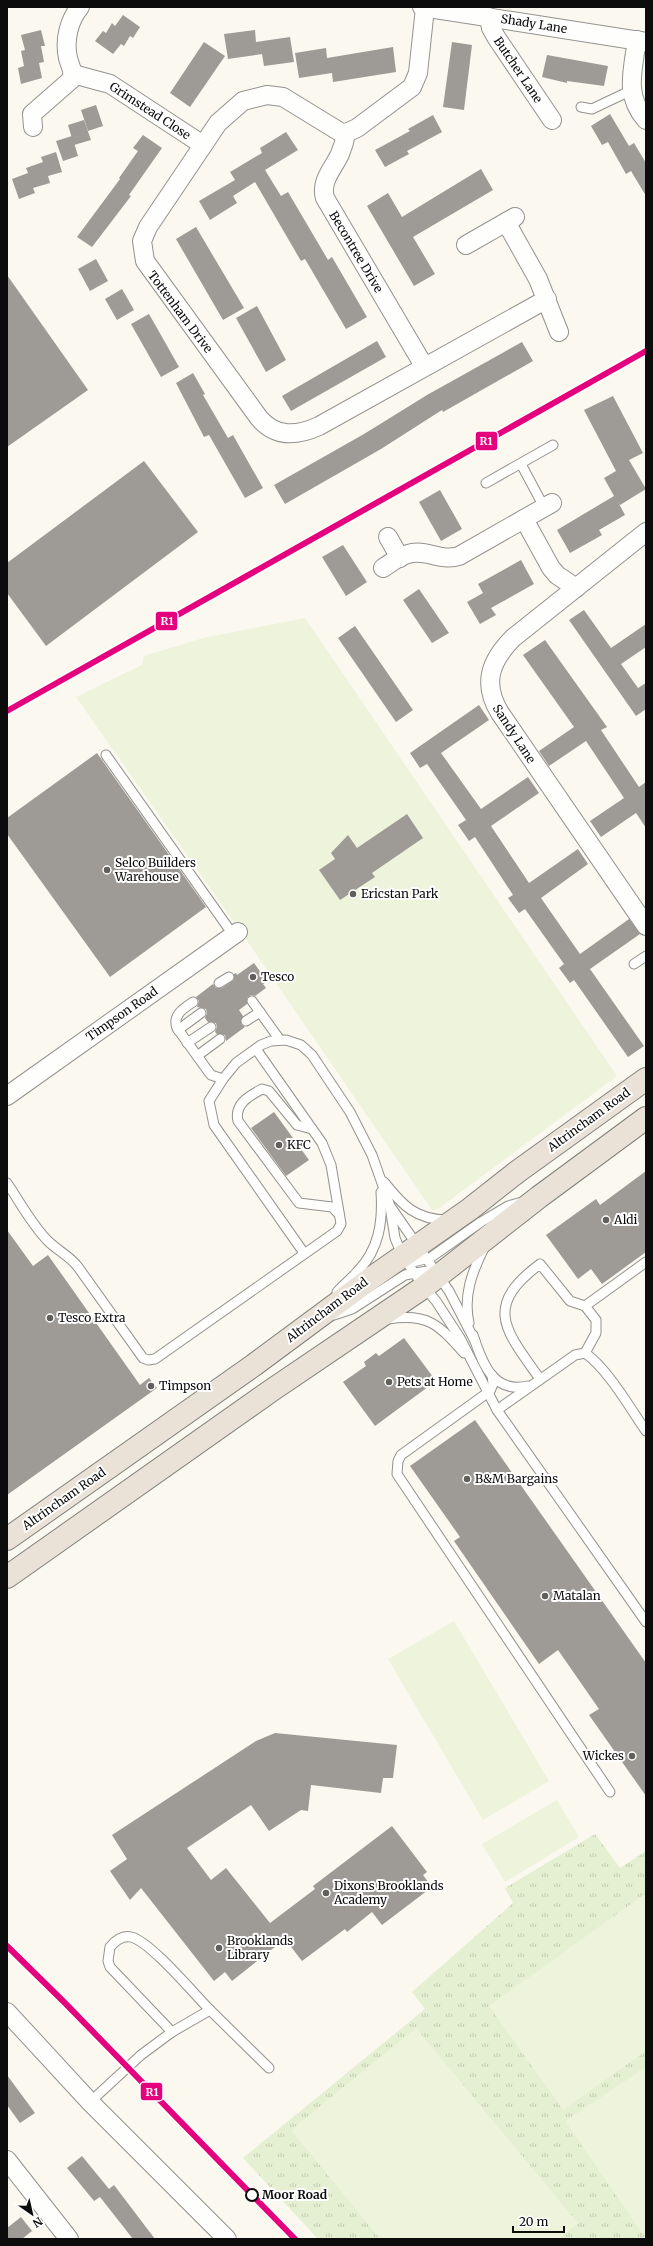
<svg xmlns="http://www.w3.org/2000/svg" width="653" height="2246" viewBox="0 0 653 2246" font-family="Merriweather,serif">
	<defs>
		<pattern id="park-tufts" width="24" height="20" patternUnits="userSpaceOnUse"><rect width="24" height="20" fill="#e5efd1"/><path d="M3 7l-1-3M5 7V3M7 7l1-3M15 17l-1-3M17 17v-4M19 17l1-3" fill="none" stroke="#c3ccb2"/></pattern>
	</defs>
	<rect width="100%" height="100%" fill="#fbf8f0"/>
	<path fill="url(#park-tufts)" d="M595 1834 620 1868 646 1851V2239H318L243 2158 425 2009 412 1992 513 1903 505 1888Z"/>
	<g fill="#eef3db">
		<path d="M305 618 617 1076 438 1209 432 1210 234 922 76 697 142 665 144 656 203 638Z"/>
		<path d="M454 1621 549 1781 483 1820 388 1659Z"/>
		<path d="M557 1800 579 1837 505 1882 482 1844Z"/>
		<path d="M646 1893V2051L563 2110 489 2006Z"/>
		<path d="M416 2028 578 2223 559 2239H380L291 2130Z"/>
		<path d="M646 2067V2234L644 2236 565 2121Z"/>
	</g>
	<g fill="#9e9a96">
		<path d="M123 15 140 27 133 38 130 36 124 46 121 44 113 54 95 41 103 31 106 33 112 23 115 26Z"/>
		<path d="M41 30 45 46H41L44 62 39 63 42 78 21 84 18 68 24 66 21 51 25 50 21 35Z"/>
		<path d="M255 30 256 42 290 37 294 62 264 66 262 54 228 59 224 34Z"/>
		<path d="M204 42 225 56 190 107 170 93Z"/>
		<path d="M452 42 472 45 464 110 443 107Z"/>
		<path d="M393 47 396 72 333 82 332 73 299 78 295 53 326 48 327 58Z"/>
		<path d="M547 55 608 66 604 86 567 81V83L542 77Z"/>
		<path d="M96 105 103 126 88 131 81 110Z"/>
		<path d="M610 114 629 146 634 143 646 163V196L631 171 626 174 608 142 602 145 591 126Z"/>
		<path d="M433 115 442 132 407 151 409 154 385 167 375 150 410 131 408 129Z"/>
		<path d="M84 120 91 140 74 145 68 125Z"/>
		<path d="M286 132 298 150 265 170 281 196 288 192 328 260 332 257 367 317 346 329 305 259 301 261 255 182 233 196 237 203 210 220 199 201 235 180 230 172 262 153 260 148Z"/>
		<path d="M143 135 162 148 129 195 131 196 92 247 77 237 120 179 119 178 138 151 133 148Z"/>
		<path d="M72 136 78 156 63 161 56 141Z"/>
		<path d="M56 152 62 172 48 176 50 183 33 188 35 193 19 199 12 179 28 173 26 168 43 162 41 157Z"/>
		<path d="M481 169 493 190 413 237 435 274 414 286 367 206 388 193 402 217Z"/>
		<path d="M196 227 244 308 223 320 176 239Z"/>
		<path d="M96 259 108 281 90 291 78 269Z"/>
		<path d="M7 275 88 390 7 447Z"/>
		<path d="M122 289 134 310 117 320 105 299Z"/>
		<path d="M257 306 286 360 266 372 236 318Z"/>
		<path d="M149 314 179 367 161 377 131 324Z"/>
		<path d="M377 341 386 357 291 411 282 396Z"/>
		<path d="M522 342 533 361 443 412 442 410 381 449 285 504 274 485 364 434 427 395Z"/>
		<path d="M193 373 205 394 203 395 228 438 233 435 263 488 245 498 209 435 204 437 176 383Z"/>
		<path d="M613 396 643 453 629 460 646 489 620 505 617 500 625 515 599 530 602 535 570 553 557 530 614 496 604 478 616 471 584 410Z"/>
		<path d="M144 461 198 532 46 646 7 593V563Z"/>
		<path d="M440 490 462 529 441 541 419 502Z"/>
		<path d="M343 545 367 582 346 596 322 557Z"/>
		<path d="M521 560 534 584 491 608 496 615 480 624 467 602 483 593 478 584Z"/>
		<path d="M419 589 449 633 432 643 403 600Z"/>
		<path d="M584 610 611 648 646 624V647L621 664 638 688 646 683V709L636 716 569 620Z"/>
		<path d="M355 626 413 710 396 722 338 638Z"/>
		<path d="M545 640 607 727 601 730 639 787 646 782V828L636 813 601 837 590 821 624 798 586 741 549 766 539 751 574 727 523 655Z"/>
		<path d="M479 705 489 720 441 753 481 809 528 777 539 793 491 826 529 883 578 849 588 864 541 898 580 954 629 919 640 934 590 969 644 1046 628 1057 574 980 570 983 559 968 564 964 525 909 519 913 508 898 513 895 475 837 469 841 458 825 466 820 427 764 420 768 410 753Z"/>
		<path d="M97 753 206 907 110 977 7 834V818Z"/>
		<path d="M407 814 423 838 372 873 375 877 340 900 319 870 335 859 331 853 348 835 357 848Z"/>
		<path d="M254 963 267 981 263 984 266 988 255 996 251 995 247 998V1004L239 1010 243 1016 241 1024 245 1027 226 1041 225 1035 217 1034 215 1032 217 1027 216 1023 208 1022 205 1018 207 1013 206 1009 197 1007 199 1001 196 997 213 984 216 988H222L234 980V974L236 973 237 975Z"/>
		<path d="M274 1112 309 1160 286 1176 251 1128Z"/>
		<path d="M646 1171V1252L602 1284 591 1269 578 1279 546 1235 596 1199 600 1205Z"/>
		<path d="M7 1230 33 1266 48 1255 140 1385 149 1378 157 1388 7 1495Z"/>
		<path d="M404 1338 436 1381 375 1426 343 1382 366 1366 364 1362 376 1353 379 1356Z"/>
		<path d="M475 1420 646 1663V1796L589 1715 599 1709 558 1650 539 1664 454 1541 460 1537 410 1466Z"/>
		<path d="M275 1733 397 1745 393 1778H383L381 1793 311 1785 308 1811 301 1810 269 1831 251 1805 187 1848 211 1880 226 1868 270 1923 315 1889 313 1886 392 1826 427 1872 423 1875 432 1887 382 1925 372 1912 347 1932 345 1929 302 1961 285 1939 232 1981 225 1972 214 1981 141 1888 130 1900 110 1871 127 1859 112 1835 256 1741Z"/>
		<path d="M7 2075 35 2113 20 2123 7 2105Z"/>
		<path d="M82 2156 109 2189 114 2185 155 2239H133L100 2197 94 2201 67 2168Z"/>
		<path d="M21 2217 32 2231 22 2239H7V2228Z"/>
	</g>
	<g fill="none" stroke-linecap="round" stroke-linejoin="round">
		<defs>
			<g id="service">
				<path d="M581 107 592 109 632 90"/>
				<path d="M521 464 544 507"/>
				<path d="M486 483 553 445"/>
				<path d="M106 755 234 936"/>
				<path d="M634 964 646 956"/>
				<path d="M219 983 229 977"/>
				<path d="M252 1001 280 1040"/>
				<path d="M193 1002C184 1008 172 1015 177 1028L208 1071 211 1075 223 1079"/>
				<path d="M246 1021 260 1012"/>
				<path d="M178 1030 201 1013"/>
				<path d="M187 1043 211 1027"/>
				<path d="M197 1056 220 1039"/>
				<path d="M312 1129 297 1125 269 1091 262 1089C249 1096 234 1104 238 1121L299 1203 332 1207 339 1214"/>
				<path d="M384 1182C402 1205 416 1220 448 1220"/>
				<path d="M7 1183C20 1202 32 1225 48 1241 58 1251 70 1256 78 1267L143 1358 148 1360 155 1359 337 1231 341 1224 331 1165 322 1143 256 1049"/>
				<path d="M390 1207 395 1238 402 1255 424 1287 436 1301 460 1338 497 1410 646 1622"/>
				<path d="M304 1253 214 1125 209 1101 223 1079 236 1063 261 1045 271 1041 286 1040 301 1045 312 1055 350 1112 372 1155 390 1206 449 1291 475 1341"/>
				<path d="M408 1263 430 1258 481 1222 508 1206 522 1202"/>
				<path d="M337 1292C343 1285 351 1279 357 1272 379 1250 383 1222 381 1192"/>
				<path d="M585 1306 646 1262"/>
				<path d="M334 1315 352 1309 405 1275 433 1270"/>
				<path d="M388 1319C428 1313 438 1324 464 1353"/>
				<path d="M469 1323C463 1296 472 1272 484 1248"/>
				<path d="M473 1335C482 1363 493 1394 528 1386"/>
				<path d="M492 1375 493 1384 490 1391 401 1455 398 1461 397 1474 610 1792"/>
				<path d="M540 1379C506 1331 482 1307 540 1264L570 1301 585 1306 596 1320V1333L585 1353"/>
				<path d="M497 1410 575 1355 585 1353C607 1368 630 1408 646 1431"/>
				<path d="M172 2032 110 1967 108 1961 110 1947C115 1941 122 1935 131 1937 150 1941 194 1994 210 2010"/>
				<path d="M90 2102 141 2055 172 2032 210 2010 269 2068"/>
			</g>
			<g id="minor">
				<path d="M422 7 646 42"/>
				<path d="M425 8 418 73 412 87 357 128 346 133 340 132 283 97 267 95 243 101 218 123 148 227 142 241 145 261 259 418C276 438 297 436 319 426L547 299"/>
				<path d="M489 17 491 28 496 37 552 120"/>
				<path d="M637 40C633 70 624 95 646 120"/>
				<path d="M73 74 110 84 203 145"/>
				<path d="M33 127 32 114 72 79C74 71 70 66 68 58 64 40 69 20 80 7"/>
				<path d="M346 133C345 140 343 147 340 154 333 169 320 181 325 198L424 366"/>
				<path d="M506 222 538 279 559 332"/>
				<path d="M466 245 515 217"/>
				<path d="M524 519 551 568 557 575 576 588"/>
				<path d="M646 532 513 638C490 661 482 684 500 713L646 926"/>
				<path d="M388 537 400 558"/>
				<path d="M383 568C391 563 399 556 408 554 425 548 440 562 459 556L552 503"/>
				<path d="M7 1096 238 932"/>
				<path d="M7 2012 90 2102 227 2239"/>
				<path d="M7 2160 69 2239"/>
			</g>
			<g id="trunk">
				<path d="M7 1539 254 1365 370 1279 470 1209 517 1172 646 1079"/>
				<path d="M7 1577 272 1390 424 1287 539 1197 646 1118"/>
			</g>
		</defs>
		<use href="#service" stroke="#94928f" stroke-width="11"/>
		<use href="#minor" stroke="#94928f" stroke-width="20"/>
		<use href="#trunk" stroke="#81807c" stroke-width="24"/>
		<use href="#service" stroke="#fefefd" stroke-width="9"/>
		<use href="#minor" stroke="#fefefd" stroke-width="18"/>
		<use href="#trunk" stroke="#eae2d6" stroke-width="22"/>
		<path stroke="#d6c5c6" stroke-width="3" d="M7 711 646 351"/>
		<defs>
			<g id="rail-1">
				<path d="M7 711 646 351"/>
				<path d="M7 1946 64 2002 295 2239"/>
			</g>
		</defs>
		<use href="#rail-1" stroke="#fff" stroke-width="9"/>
		<use href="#rail-1" stroke="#e5007d" stroke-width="6"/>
	</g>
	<g fill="#605f5c" stroke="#fff" stroke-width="1.5">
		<circle cx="107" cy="870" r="4"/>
		<circle cx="353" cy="894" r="4"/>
		<circle cx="253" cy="977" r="4"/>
		<circle cx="279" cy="1145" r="4"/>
		<circle cx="606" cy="1220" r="4"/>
		<circle cx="50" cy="1318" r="4"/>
		<circle cx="389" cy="1382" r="4"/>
		<circle cx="151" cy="1386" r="4"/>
		<circle cx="467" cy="1479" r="4"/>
		<circle cx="545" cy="1596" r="4"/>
		<circle cx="632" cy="1756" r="4"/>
		<circle cx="326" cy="1893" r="4"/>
		<circle cx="219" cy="1948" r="4"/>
	</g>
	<circle fill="#fff" stroke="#0c0c0c" stroke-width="2" cx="252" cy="2195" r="6"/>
	<g text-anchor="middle" stroke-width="4" stroke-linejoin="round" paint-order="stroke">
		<g font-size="12" fill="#0c0c0c" stroke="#fff">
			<text transform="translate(534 24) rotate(9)" y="4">Shady Lane</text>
			<text transform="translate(518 70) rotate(56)" y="4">Butcher Lane</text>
			<text transform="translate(150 111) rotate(33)" y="4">Grimstead Close</text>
			<text transform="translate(356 252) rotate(59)" y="4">Becontree Drive</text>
			<text transform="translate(180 312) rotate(53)" y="4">Tottenham Drive</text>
			<text transform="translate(514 734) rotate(57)" y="4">Sandy Lane</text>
			<text transform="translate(122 1014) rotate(-35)" y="4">Timpson Road</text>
			<text transform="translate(589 1120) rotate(-36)" y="4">Altrincham Road</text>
			<text transform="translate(327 1310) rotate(-37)" y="4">Altrincham Road</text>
			<text transform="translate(64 1499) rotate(-35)" y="4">Altrincham Road</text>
		</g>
		<g font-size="12" fill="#0c0c0c" stroke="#fff" text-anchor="start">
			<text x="115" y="867">Selco Builders<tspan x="115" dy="14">Warehouse</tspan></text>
			<text x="361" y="898">Ericstan Park</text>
			<text x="261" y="981">Tesco</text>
			<text x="287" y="1149">KFC</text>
			<text x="614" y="1224">Aldi</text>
			<text x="58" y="1322">Tesco Extra</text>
			<text x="397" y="1386">Pets at Home</text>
			<text x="159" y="1390">Timpson</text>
			<text x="475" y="1483">B&amp;M Bargains</text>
			<text x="553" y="1600">Matalan</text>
			<text x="624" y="1760" text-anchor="end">Wickes</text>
			<text x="334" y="1890">Dixons Brooklands<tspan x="334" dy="14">Academy</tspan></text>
			<text x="227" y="1945">Brooklands<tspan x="227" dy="14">Library</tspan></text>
		</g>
		<g font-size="12" font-weight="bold" fill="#0c0c0c" stroke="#fff" text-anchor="start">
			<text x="262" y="2199">Moor Road</text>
		</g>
	</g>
	<g stroke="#fff" stroke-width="1.5">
		<rect x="475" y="431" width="23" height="20" rx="4" fill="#e5007d"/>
		<rect x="155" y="611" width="23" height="20" rx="4" fill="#e5007d"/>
		<rect x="140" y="2082" width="23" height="19" rx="4" fill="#e5007d"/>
	</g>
	<g font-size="11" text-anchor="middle" font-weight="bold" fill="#fff">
		<text x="486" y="445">R1</text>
		<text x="167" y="625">R1</text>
		<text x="152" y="2096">R1</text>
	</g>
	<rect width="653" height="2246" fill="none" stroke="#0c0c0c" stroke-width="16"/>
	<g transform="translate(32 2214) rotate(146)" stroke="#ffffff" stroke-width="3" paint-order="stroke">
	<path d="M0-3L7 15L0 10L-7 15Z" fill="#0c0c0c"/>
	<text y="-6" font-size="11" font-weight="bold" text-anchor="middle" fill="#0c0c0c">N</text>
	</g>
	<path d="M513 2226v6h51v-6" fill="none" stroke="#0c0c0c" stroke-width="2"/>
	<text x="519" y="2226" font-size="12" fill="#0c0c0c" stroke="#ffffff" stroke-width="3" paint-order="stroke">20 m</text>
</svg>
